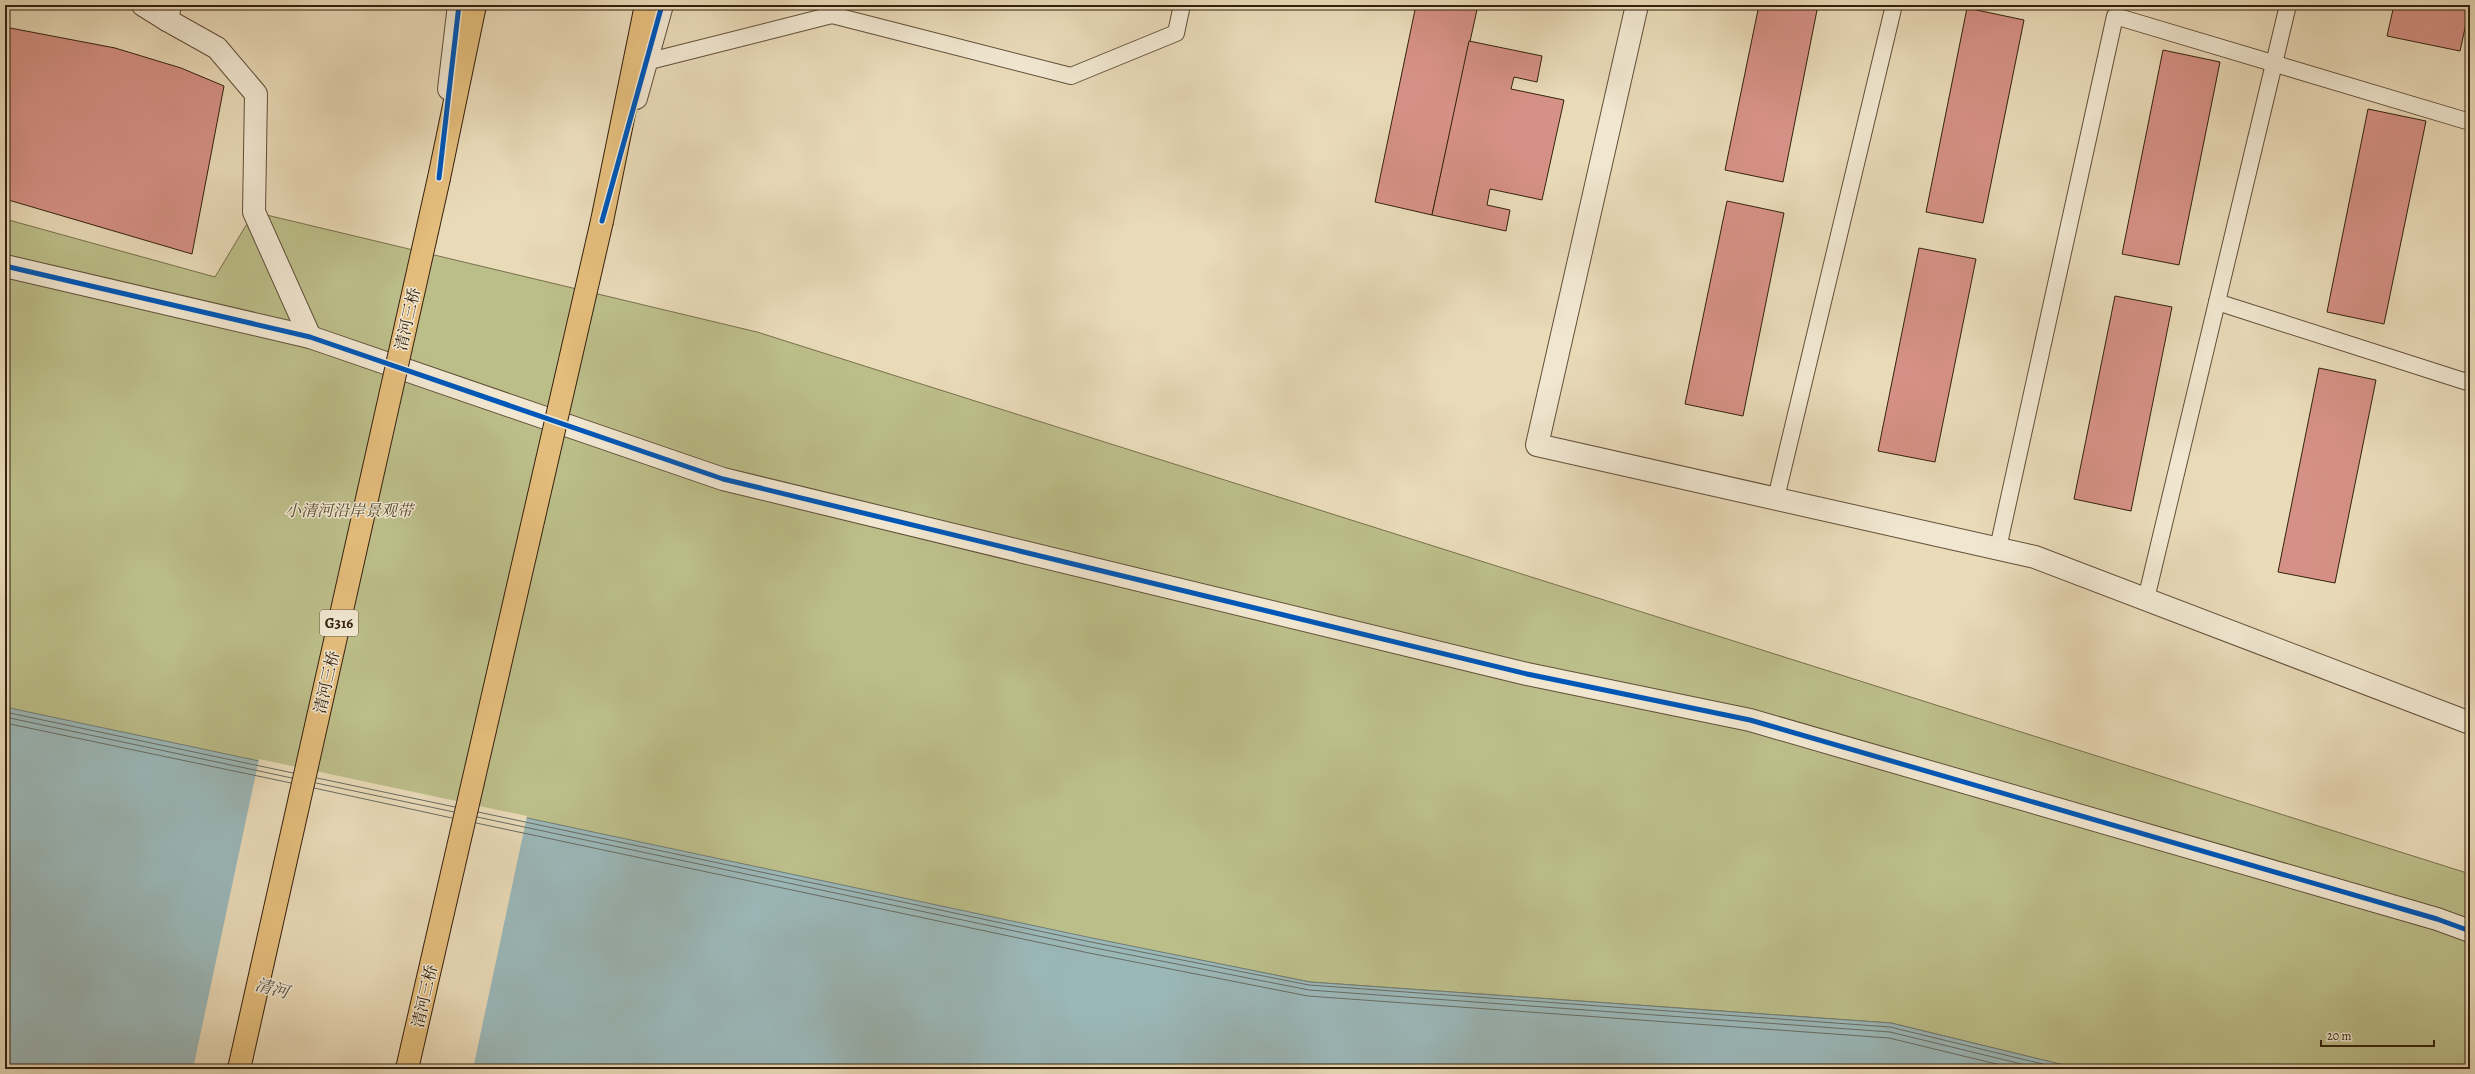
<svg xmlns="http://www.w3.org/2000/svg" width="2475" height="1074" viewBox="0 0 2475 1074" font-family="Alegreya,'Noto Serif SC',serif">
	<rect width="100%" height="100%" fill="#e9dab8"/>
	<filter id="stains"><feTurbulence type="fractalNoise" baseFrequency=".005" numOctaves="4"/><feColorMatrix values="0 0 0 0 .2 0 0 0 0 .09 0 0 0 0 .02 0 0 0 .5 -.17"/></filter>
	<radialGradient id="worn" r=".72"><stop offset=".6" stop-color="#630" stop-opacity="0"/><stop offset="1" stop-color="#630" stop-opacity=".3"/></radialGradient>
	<path fill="#bcbe8a" stroke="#78704c" d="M254 212 757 332 2470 874V1069H2080L1891 1023 1310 982 659 853 5 708V219L215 277Z"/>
	<path fill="#9bb8b9" stroke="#727c74" d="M5 707 1092 938 1310 982 1891 1023 2080 1069H5Z"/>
	<path fill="#e9dab8" d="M259 759 527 816 473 1069H193Z"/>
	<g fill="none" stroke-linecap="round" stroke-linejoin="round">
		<g stroke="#686c63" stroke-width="1">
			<path d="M5 712 293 773"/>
			<path d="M5 717 292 778"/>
			<path d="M5 723 291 783"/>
			<path d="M317 778 455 807"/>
			<path d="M316 783 454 812"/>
			<path d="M314 788 452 818"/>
			<path d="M478 812 1091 942 1309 985 1890 1027 2063 1069"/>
			<path d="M477 817 1090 947 1309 990 1890 1032 2042 1069"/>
			<path d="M476 823 1089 953 1308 996 1889 1038 2017 1069"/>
		</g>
	</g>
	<g fill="#d59185" stroke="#34210d">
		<path d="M1416 5H1478L1432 215 1375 202Z"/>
		<path d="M1759 5H1818L1783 182 1725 170Z"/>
		<path d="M2394 5H2470L2460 51 2387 36Z"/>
		<path d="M1967 8 2024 20 1983 223 1926 212Z"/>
		<path d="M5 27 115 48 181 68 224 86 192 254 5 199Z"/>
		<path d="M1469 41 1542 56 1537 82 1514 77 1511 89 1564 100 1542 200 1490 189 1487 205 1510 210 1506 231 1432 215Z"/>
		<path d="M2163 50 2220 62 2179 265 2122 254Z"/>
		<path d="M2368 109 2426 121 2384 324 2327 312Z"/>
		<path d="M1727 201 1784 213 1743 416 1685 404Z"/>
		<path d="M1919 248 1976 259 1935 462 1878 451Z"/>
		<path d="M2115 296 2172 307 2131 511 2074 499Z"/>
		<path d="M2319 368 2376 380 2335 583 2278 572Z"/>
		<path d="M2470 629V639L2467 638Z"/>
	</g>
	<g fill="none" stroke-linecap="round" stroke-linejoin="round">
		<defs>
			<g id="service">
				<path d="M2288 5 2217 302 2470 383"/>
				<path d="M646 62 832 15 1071 76 1176 33 1182 5"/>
				<path d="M1776 498 1894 5"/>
				<path d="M1998 548 2115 16 2470 122"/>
				<path d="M2146 599 2217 302"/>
			</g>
			<g id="minor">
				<path d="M143 5 167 20 170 5"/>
				<path d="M1637 5 1537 445 2035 557 2470 723"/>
				<path d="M167 20 217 48 256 94 254 212 310 337"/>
				<path d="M5 266 310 337 723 479 1527 674 1750 720 2437 919 2470 931"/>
			</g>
			<g id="tertiary">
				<path d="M449 89 459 5"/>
				<path d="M636 98 662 5"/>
			</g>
			<g id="trunk">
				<path d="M439 178 475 5"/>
				<path d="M602 221 646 5"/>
			</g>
		</defs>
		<use href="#service" stroke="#614f38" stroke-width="18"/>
		<use href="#minor" stroke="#614f38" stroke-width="24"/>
		<use href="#tertiary" stroke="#614f38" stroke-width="24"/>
		<use href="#trunk" stroke="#34210d" stroke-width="24"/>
		<use href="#service" stroke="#f1e7d1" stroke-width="16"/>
		<use href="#minor" stroke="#f1e7d1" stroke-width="22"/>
		<use href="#tertiary" stroke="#f1e7d1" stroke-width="22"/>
		<use href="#trunk" stroke="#e4bd7c" stroke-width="22"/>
		<defs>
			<g id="trunk-bridge">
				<path d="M239 1069 439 178"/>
				<path d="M407 1069 602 221"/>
			</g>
		</defs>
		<use href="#trunk-bridge" stroke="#34210d" stroke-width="24" stroke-linecap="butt"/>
		<use href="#trunk-bridge" stroke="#e4bd7c" stroke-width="22"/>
		<defs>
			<g id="cycleway">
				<path d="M439 178 459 5"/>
				<path d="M602 221 662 5"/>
				<path d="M5 266 310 337 723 479 1527 674 1750 720 2437 919 2470 931"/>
			</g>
		</defs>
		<use href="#cycleway" stroke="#f1e7d1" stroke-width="8"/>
		<use href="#cycleway" stroke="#0057b8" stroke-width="5"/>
	</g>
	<g text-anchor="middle" stroke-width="3" stroke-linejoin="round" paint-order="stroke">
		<rect fill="#f1e7d1" stroke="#6d5c48" stroke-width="1" x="320" y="610" width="38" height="26" rx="3"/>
		<g font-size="15" font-weight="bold" fill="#34210d">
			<text x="339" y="628">G316</text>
		</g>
		<g font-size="16" fill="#34210d" stroke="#f1e7d1">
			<text transform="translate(407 319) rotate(-77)" y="6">清河三桥</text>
			<text transform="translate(326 682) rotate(-77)" y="6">清河三桥</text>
			<text transform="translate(424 996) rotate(-77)" y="6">清河三桥</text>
		</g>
		<g font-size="16" font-style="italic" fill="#56482c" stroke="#f1e7d1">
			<text x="349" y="516">小清河沿岸景观带</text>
		</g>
		<g font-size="17" font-style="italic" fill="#534e41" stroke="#f1e7d1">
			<text transform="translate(272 988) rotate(15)" y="6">清河</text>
		</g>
	</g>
	<rect width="2475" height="1074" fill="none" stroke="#e9dab8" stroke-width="20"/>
	<rect x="6" y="6" width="2463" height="1062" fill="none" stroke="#34210d" stroke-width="2"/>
	<rect x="10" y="10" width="2455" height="1054" fill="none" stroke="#34210d"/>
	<path d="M2321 1040v6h113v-6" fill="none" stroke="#34210d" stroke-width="2"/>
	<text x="2327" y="1040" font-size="12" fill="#34210d" stroke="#f1e7d1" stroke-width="3" paint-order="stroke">20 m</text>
	<rect width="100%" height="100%" filter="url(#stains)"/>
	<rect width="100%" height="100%" fill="url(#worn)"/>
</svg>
